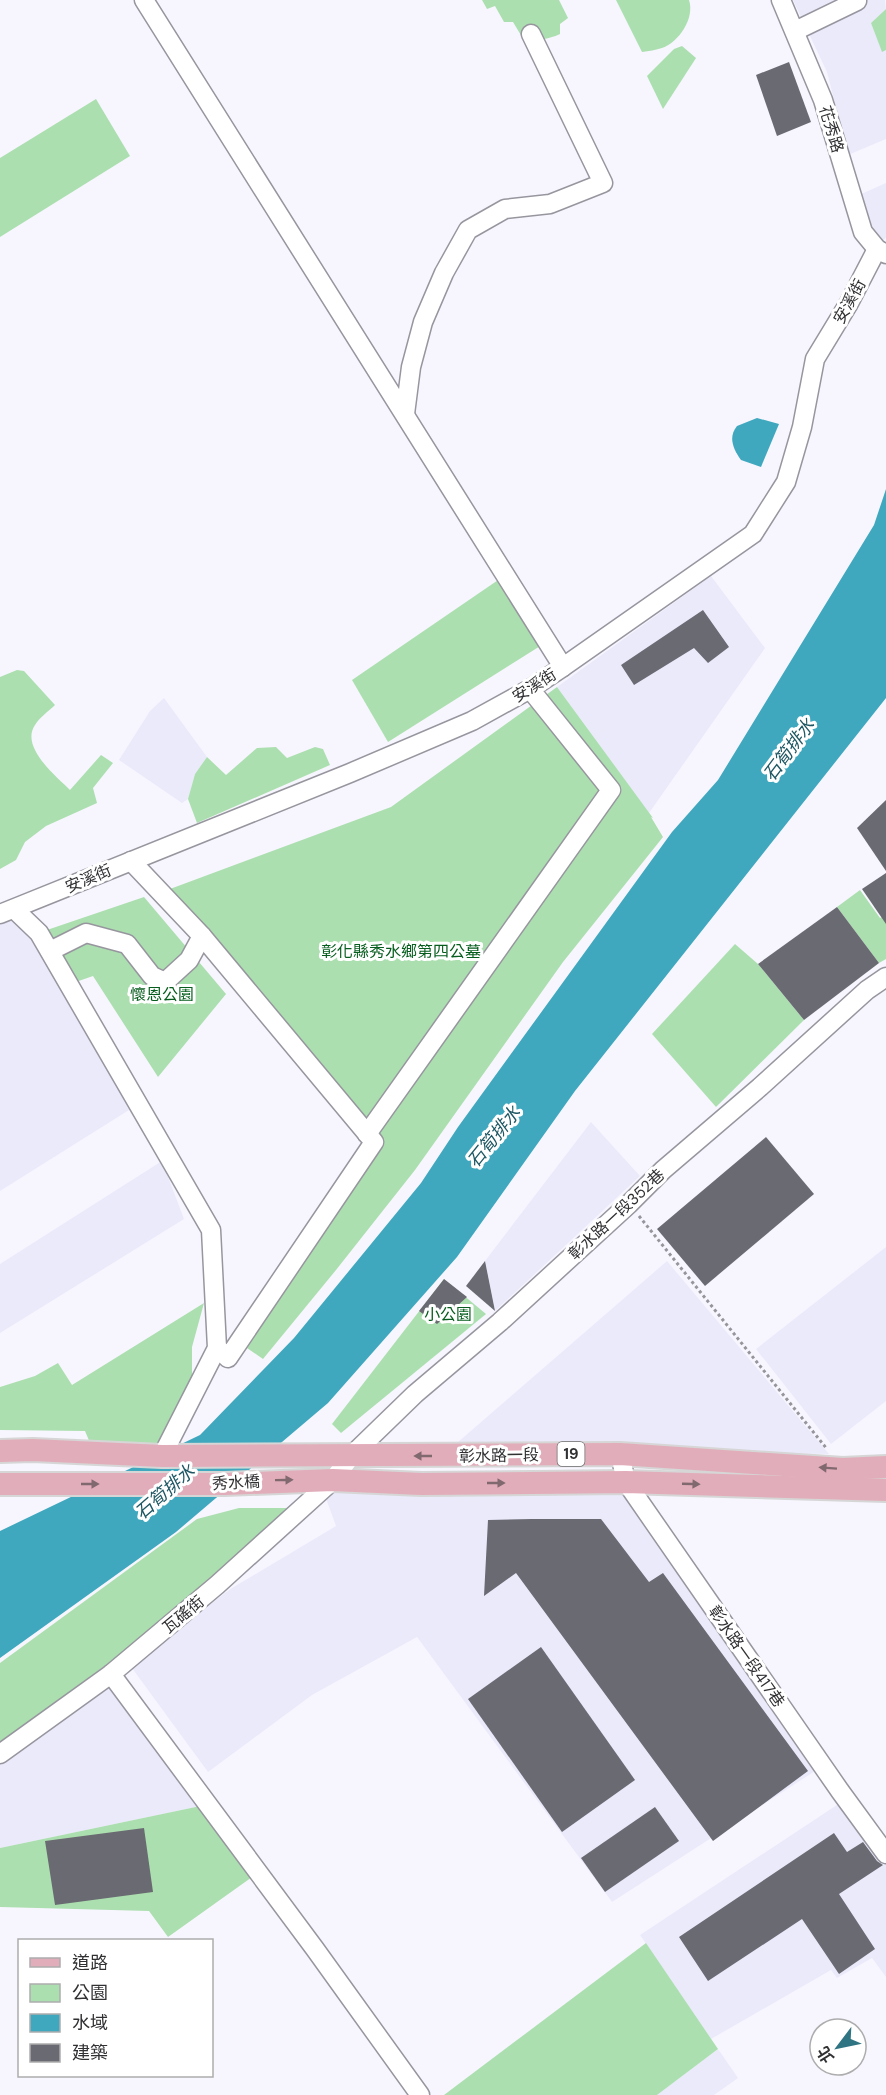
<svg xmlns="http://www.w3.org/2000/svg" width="886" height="2095" viewBox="0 0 886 2095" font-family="'DM Sans','Noto Sans TC',sans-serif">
	<rect width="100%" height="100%" fill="#f7f6fe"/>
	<g fill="#ebeafb">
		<path d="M793 0H885L886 9 871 23 882 51 886 50V139L848 155 827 72Z"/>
		<path d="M886 183V238L883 240 869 226 859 195Z"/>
		<path d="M711 576 765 648 649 813 557 687Z"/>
		<path d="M164 698 207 757 195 774 188 799 182 803 119 760 150 711Z"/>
		<path d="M14 904 137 1105 0 1191V910Z"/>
		<path d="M591 1122 640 1176 495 1311 485 1261Z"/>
		<path d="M162 1161 184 1219 0 1333V1264Z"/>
		<path d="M886 1247V1401L831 1444 756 1349Z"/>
		<path d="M667 1261 829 1454 450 1449Z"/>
		<path d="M629 1488 826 1764 612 1902 417 1637 312 1695 208 1772 129 1664 232 1588 336 1526 324 1493Z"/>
		<path d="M112 1674 210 1804 0 1848V1754Z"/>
		<path d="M849 1797 886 1848V1977L872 1958 837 1978 831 1970 711 2039 640 1935Z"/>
		<path d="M718 2049 738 2078 714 2095H657Z"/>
	</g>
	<g fill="#acdfaf">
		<path d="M482 0H559L568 18 560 24V34C548 40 537 39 525 42L513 22H504L495 6 487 9Z"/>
		<path d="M616 0H689C695 18 679 42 662 48 656 50 649 51 642 52Z"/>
		<path d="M886 9V50L882 52 871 23Z"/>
		<path d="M682 46 696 58 663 109 647 76 674 49Z"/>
		<path d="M96 99 130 156 0 237V158Z"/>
		<path d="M504 576 545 643 388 742 352 680Z"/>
		<path d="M17 670 24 671 55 705C49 711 40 717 35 725 20 747 56 776 70 790L101 755 113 763 93 788 97 803 46 826 25 842 16 860 0 869V677Z"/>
		<path d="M557 687 653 818 651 817 663 837 563 962 415 1170 336 1270 263 1359 247 1348 382 1142 170 889 391 807Z"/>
		<path d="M276 747 287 758 315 747 323 749 330 765 197 823 188 799 195 774 207 757 226 775 257 748Z"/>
		<path d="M860 890 880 918 886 915V959L879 963 837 907Z"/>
		<path d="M144 897 226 994 158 1077 93 976 73 983 44 931Z"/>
		<path d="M735 944 758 964 804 1020 716 1107 652 1034Z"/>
		<path d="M444 1279 486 1314 341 1433 332 1424Z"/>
		<path d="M204 1303 192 1347V1377L157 1451 93 1450 85 1431 0 1430V1387L35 1376 58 1363 72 1385Z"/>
		<path d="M239 1508H310C207 1587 105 1668 0 1744V1663L197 1519Z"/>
		<path d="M210 1804 259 1872 168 1937 149 1911 0 1907V1848Z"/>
		<path d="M646 1943 718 2049 657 2095H444Z"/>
	</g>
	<g fill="#40a8be">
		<path d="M757 418 779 424 761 467 741 460C733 449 728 437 737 426Z"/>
		<path d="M886 489V698L575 1091 457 1257 328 1403 176 1532 0 1658V1531L200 1435 294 1338 421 1183 458 1127 672 832 718 780 874 525Z"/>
	</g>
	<g fill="#6a6a72">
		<path d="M789 62 811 122 777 136 756 75Z"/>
		<path d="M703 610 729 647 708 663 694 648 634 685 621 665Z"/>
		<path d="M886 800V871L857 828Z"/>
		<path d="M886 873V924L862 889Z"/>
		<path d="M837 907 879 963 804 1020 758 964Z"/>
		<path d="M766 1137 814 1194 705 1286 657 1229Z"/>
		<path d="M485 1261 495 1311 466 1286Z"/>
		<path d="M444 1279 467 1297 437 1324 419 1311Z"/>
		<path d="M532 1519H601L649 1582 663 1573 808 1771 713 1841 516 1573 484 1596 488 1520Z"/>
		<path d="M541 1647 635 1780 562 1832 468 1699Z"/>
		<path d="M655 1807 679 1841 605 1892 581 1858Z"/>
		<path d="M144 1828 153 1892 55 1905 45 1841Z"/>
		<path d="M834 1833 847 1852 863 1842 877 1861 883 1865 839 1894 875 1949 839 1974 802 1919 708 1981 679 1937Z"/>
	</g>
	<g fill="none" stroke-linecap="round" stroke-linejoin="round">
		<defs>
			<g id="minor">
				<path d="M144 0 563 667"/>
				<path d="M781 0 823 100 863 232 877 249 886 254"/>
				<path d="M795 31 857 1"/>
				<path d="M405 414 411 367 423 322 444 273 468 230 505 209 550 204 603 183 531 34"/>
				<path d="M131 861 202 936 374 1142 228 1358 217 1348"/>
				<path d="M14 909 39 933 211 1230 217 1348 162 1456"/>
				<path d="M0 914 350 773 472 721 530 689 563 667 753 534 786 482 802 427 815 359 849 303 877 249"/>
				<path d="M50 951 86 933 127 944 152 976 165 982 189 960 202 936"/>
				<path d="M367 1134 611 790 530 689"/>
				<path d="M620 1454 626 1482 840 1791 886 1854"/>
				<path d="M111 1674 315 1949 420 2095"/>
				<path d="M0 1754 111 1674 217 1585 333 1480 351 1456 415 1394 500 1322 629 1204 663 1170 760 1087 867 990 886 977"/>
			</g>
			<g id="major">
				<path d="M0 1451 33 1450 162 1456 620 1454 843 1469 886 1467"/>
				<path d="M0 1484H225L333 1480 421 1484 626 1482 886 1490"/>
			</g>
		</defs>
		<use href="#minor" stroke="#97969f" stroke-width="21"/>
		<use href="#major" stroke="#d6d6d6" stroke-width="26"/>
		<path stroke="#96959b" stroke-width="3" stroke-dasharray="3 3" stroke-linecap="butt" d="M639 1216 827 1449"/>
		<use href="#minor" stroke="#fff" stroke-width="18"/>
		<use href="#major" stroke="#e2adba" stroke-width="22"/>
	</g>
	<defs><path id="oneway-solid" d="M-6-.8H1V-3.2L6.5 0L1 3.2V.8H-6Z" transform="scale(1.5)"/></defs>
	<g fill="#816970">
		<use href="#oneway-solid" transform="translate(423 1456) rotate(180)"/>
		<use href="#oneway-solid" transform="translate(828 1468) rotate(-176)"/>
		<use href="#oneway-solid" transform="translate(284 1480) rotate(-1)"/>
		<use href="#oneway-solid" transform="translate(496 1483)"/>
		<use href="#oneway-solid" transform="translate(90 1484)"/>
		<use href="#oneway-solid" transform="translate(691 1484) rotate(2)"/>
	</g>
	<g text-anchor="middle" stroke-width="6" stroke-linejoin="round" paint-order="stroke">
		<rect fill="#fff" stroke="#6f6f71" stroke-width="1.5" x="557.5" y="1442" width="27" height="24" rx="4.5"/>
		<g font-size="15" font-weight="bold" fill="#313134">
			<text x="571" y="1459">19</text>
		</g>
		<g font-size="16" fill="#313134" stroke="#fff">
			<text transform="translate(832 129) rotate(73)" y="6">花秀路</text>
			<text transform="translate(849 301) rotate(-61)" y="6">安溪街</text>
			<text transform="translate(534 685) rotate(-32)" y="6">安溪街</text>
			<text transform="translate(88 878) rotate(-23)" y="6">安溪街</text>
			<text transform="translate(616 1214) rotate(-43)" y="6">彰水路一段352巷</text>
			<text transform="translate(499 1455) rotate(-1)" y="6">彰水路一段</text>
			<text transform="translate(236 1482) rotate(-3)" y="6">秀水橋</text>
			<text transform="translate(183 1614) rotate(-40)" y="6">瓦磘街</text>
			<text transform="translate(747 1656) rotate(55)" y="6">彰水路一段417巷</text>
		</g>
		<g font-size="16" fill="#065d1d" stroke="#fff">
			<text x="401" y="957">彰化縣秀水鄉第四公墓</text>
			<text x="162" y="1000">懷恩公園</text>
			<text x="448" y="1320">小公園</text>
		</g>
		<g font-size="18" font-style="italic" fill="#1e5763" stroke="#fff">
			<text transform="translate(789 750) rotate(-53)" y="6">石筍排水</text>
			<text transform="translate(494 1137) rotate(-51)" y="6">石筍排水</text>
			<text transform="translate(165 1492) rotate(-41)" y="6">石筍排水</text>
		</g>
	</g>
	<rect x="18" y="1939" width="195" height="138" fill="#ffffff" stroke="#adadae" stroke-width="1.5"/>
	<rect x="30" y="1958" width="30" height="9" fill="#e2adba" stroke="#adadae" stroke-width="1.5"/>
	<text x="72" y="1969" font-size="18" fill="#313134">道路</text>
	<rect x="30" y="1984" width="30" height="18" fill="#acdfaf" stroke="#adadae" stroke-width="1.5"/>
	<text x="72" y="1999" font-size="18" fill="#313134">公園</text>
	<rect x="30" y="2014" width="30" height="18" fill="#40a8be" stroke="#adadae" stroke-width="1.5"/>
	<text x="72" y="2029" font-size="18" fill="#313134">水域</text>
	<rect x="30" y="2044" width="30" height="18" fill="#6a6a72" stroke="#adadae" stroke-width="1.5"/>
	<text x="72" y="2059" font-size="18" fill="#313134">建築</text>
	<g transform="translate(838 2047) rotate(238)"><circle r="28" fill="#ffffff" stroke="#adadae" stroke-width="1.5"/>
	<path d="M0-4.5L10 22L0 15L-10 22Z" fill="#2f7482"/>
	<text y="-9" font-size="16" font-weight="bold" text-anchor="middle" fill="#313134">北</text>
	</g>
</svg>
